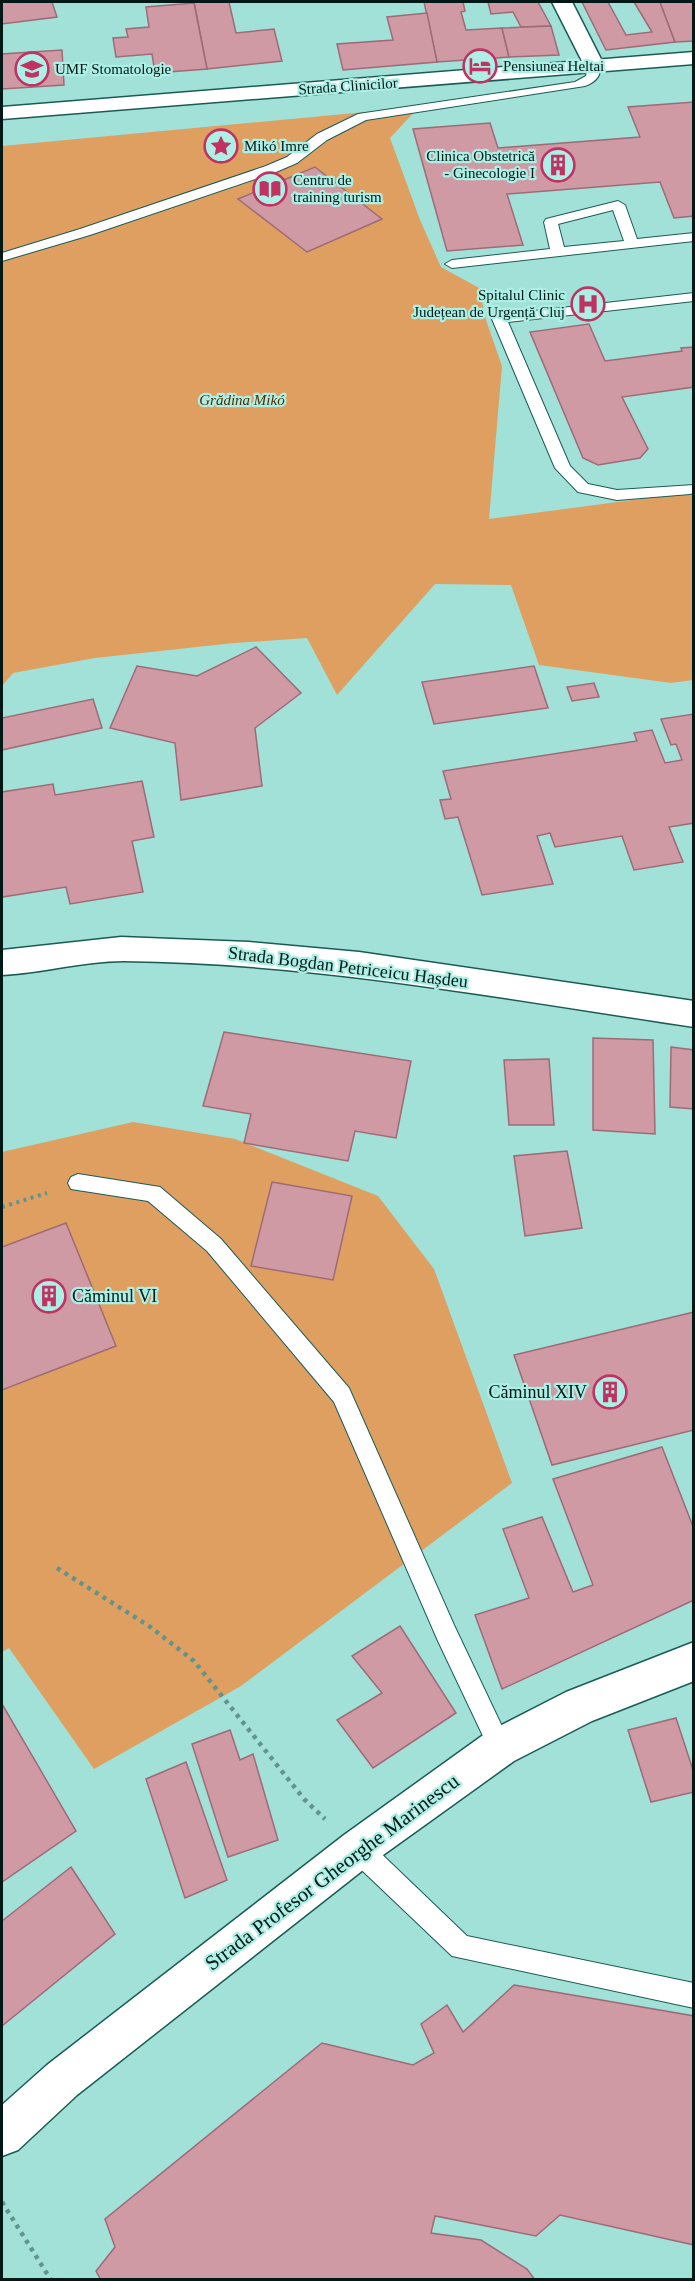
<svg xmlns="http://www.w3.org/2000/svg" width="695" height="2281" viewBox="0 0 695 2281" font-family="'Times New Roman',serif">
	<rect width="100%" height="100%" fill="#a1e1d8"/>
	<g fill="#de9f61">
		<path d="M419 107 390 138 420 220 441 267 479 288 486 320 502 366 489 519 693 492V680L671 683 539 665 511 585 435 584 337 695 307 638 234 643 95 658 13 673 2 686V146Z"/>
		<path d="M133 1122 235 1139 378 1196 434 1269 512 1483 241 1686 94 1769 9 1648 2 1652V1152Z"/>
	</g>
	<g fill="#d09aa5" stroke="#9d6b76" stroke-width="1.5">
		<path d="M2 2H52L57 17 2 24Z"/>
		<path d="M194 2H229L236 33 274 29 282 61 207 69Z"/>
		<path d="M424 2H463L465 11 461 12 466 30 502 28 509 57 437 62Z"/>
		<path d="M488 2H538L551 26 521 27 513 12 491 14Z"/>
		<path d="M582 2H616H608L626 35 652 32 634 2H660L675 42 606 50Z"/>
		<path d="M660 2H694V41L675 42Z"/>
		<path d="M194 3 207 69 155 73 152 54 116 57 113 38 128 37 126 29 149 27 146 7Z"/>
		<path d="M427 13 437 62 343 70 337 44 393 40 387 17Z"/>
		<path d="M551 26 559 55 509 57 502 28Z"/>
		<path d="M62 50 64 85 2 89V54Z"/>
		<path d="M694 102V216L674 218 660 182 507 194 523 245 447 251 413 129 490 123 498 148 640 137 628 107Z"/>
		<path d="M315 167 382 219 307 252 238 199Z"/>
		<path d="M589 324 605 361 682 351 681 348 694 347V387L622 397 648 449 640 458 598 465 583 458 530 332Z"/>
		<path d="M256 647 301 693 255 728 262 786 181 800 175 743 110 728 137 666 197 676Z"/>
		<path d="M534 666 548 708 434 724 422 682Z"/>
		<path d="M594 683 599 697 572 701 567 687Z"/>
		<path d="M93 699 102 728 2 750V718Z"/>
		<path d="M694 714V823L669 827 683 862 634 870 622 836 555 847 550 833 537 836 553 884 482 895 458 817 445 819 440 800 451 799 443 771 637 741 634 733 652 730 665 763 682 760 676 744 671 745 661 719Z"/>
		<path d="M142 781 154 837 132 841 143 892 70 904 66 887 2 897V792L53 784 55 795Z"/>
		<path d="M224 1032 411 1061 396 1138 355 1131 348 1161 244 1143 251 1114 203 1106Z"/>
		<path d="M593 1038 653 1040 655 1134 593 1130Z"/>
		<path d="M671 1047 694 1050V1109L670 1107Z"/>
		<path d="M549 1059 554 1125H509L504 1060Z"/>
		<path d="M567 1151 582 1228 525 1236 514 1156Z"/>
		<path d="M272 1182 352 1196 333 1280 251 1266Z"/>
		<path d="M66 1223 116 1346 2 1390V1247Z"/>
		<path d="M694 1312V1430L552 1465 514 1355Z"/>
		<path d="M662 1447 694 1529V1600L502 1689 475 1615 529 1598 503 1529 542 1517 573 1592 593 1585 553 1479Z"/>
		<path d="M400 1626 456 1713 373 1768 337 1720 382 1693 352 1656Z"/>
		<path d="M2 1704 76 1831 2 1882Z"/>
		<path d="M676 1718 694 1773V1792L651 1802 628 1730Z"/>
		<path d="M230 1730 240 1760 253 1754 278 1840 228 1857 192 1744Z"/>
		<path d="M186 1762 227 1880 185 1898 146 1779Z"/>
		<path d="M71 1867 115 1934 2 2026V1921Z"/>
		<path d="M514 1985 694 2016V2245L560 2215 536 2236 435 2216 431 2233 481 2240 527 2269 535 2280H101L96 2271 115 2247 105 2219 322 2043 413 2065 434 2053 421 2024 447 2005 463 2032Z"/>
	</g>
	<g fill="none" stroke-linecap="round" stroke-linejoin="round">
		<defs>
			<g id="lane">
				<path d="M594 63 600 67C601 77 594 83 585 86L366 120 327 140 297 163 276 172 90 235 2 261V253L80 229 266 166 287 157 317 134 358 114 575 82 586 76 588 67Z"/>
				<path d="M618 201 625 205 637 239 694 233V241L452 268 445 264 452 260 550 249 544 222 546 219ZM613 210 624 241 564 247 558 224Z"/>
				<path d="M694 293V301L508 322 570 466 588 484 617 490 694 485V493L690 494 617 500 578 492 555 468 492 319 499 315Z"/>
				<path d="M78 1174 160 1187 221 1239 349 1388 454 1625 508 1739 512 1747 508 1755 500 1759 492 1755 438 1641 334 1402 207 1251 148 1201 71 1189 68 1183 71 1177Z"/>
				<path d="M358 1837 367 1840 467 1936 694 1983V2008L452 1956 349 1858 346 1849 349 1840Z"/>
			</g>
			<g id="street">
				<path d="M552 2H572L605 67 601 71 594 73 587 71Z"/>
				<path d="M694 1642V1681L592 1721 514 1761 372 1863 77 2095 18 2150 2 2156V2105L47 2065 344 1835 486 1733 566 1692Z"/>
			</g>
			<g id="secondary">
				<path d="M694 52V64L2 119V107Z"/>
				<path d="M121 937 249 942 359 952 694 1001V1027C505 999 315 963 124 961 83 961 42 973 2 975V950Z"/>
			</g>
		</defs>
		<use href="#lane" stroke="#1a5c55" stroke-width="2"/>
		<use href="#street" stroke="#1a5c55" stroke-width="3"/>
		<use href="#secondary" stroke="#1a5c55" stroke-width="3"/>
		<path stroke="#63938d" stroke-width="4" stroke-dasharray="3 4.5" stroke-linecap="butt" d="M2 1207 47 1193"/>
		<g stroke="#63938d" stroke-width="4.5" stroke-dasharray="4 5" stroke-linecap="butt">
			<path d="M57 1568 149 1626 194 1661 304 1799 325 1819"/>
			<path d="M2 2202 51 2280"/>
		</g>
		<use href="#lane" fill="#fff" fill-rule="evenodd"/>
		<use href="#street" fill="#fff" fill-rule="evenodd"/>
		<use href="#secondary" fill="#fff" fill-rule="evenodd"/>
	</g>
	<defs>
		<symbol id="hotel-ring" viewBox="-11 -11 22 22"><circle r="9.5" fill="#aeefe5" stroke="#bf3262" stroke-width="1.5"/><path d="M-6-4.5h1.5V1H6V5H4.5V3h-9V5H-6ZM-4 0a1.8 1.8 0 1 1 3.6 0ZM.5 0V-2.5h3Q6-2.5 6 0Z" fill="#bf3262"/></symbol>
		<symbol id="university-ring" viewBox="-11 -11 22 22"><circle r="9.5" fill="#aeefe5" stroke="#bf3262" stroke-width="1.5"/><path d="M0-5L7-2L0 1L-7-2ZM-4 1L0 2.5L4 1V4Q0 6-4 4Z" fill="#bf3262"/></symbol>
		<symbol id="sight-ring" viewBox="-11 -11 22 22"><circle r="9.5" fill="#aeefe5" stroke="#bf3262" stroke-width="1.5"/><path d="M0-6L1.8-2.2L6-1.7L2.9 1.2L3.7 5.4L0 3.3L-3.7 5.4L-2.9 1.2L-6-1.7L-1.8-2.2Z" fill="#bf3262"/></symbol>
		<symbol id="building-ring" viewBox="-11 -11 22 22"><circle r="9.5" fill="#aeefe5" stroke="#bf3262" stroke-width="1.5"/><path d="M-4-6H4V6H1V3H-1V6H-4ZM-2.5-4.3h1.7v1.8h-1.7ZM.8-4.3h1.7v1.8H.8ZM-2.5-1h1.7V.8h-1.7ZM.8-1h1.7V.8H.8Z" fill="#bf3262"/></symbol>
		<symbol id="library-ring" viewBox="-11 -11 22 22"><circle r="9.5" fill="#aeefe5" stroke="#bf3262" stroke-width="1.5"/><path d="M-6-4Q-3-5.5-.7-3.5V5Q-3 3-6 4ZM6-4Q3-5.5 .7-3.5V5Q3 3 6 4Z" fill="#bf3262"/></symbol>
		<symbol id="hospital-ring" viewBox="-11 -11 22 22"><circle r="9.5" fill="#aeefe5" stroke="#bf3262" stroke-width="1.5"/><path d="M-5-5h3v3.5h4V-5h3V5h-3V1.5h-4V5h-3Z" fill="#bf3262"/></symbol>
	</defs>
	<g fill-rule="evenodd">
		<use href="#hotel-ring" x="461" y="47" width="38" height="38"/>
		<use href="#university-ring" x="13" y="50" width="38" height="38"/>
		<use href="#sight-ring" x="202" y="127" width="38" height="38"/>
		<use href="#building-ring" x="539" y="146" width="38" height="38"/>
		<use href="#library-ring" x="251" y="170" width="38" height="38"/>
		<use href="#hospital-ring" x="569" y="285" width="38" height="38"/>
		<use href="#building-ring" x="30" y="1277" width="38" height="38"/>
		<use href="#building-ring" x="591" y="1373" width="38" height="38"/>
	</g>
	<g text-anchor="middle" stroke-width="4.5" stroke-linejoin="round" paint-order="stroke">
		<g font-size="15" fill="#011916" stroke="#aeefe5" text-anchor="start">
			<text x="503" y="71">Pensiunea Heltai</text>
			<text x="55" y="74">UMF Stomatologie</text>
			<text x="244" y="151">Mikó Imre</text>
			<text x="535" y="161" text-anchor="end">Clinica Obstetrică<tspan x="535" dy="17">- Ginecologie I</tspan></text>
			<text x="293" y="185">Centru de<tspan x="293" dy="17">training turism</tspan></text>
			<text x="565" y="300" text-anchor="end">Spitalul Clinic<tspan x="565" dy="17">Județean de Urgență Cluj</tspan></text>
		</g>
		<g font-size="15" fill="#011916" stroke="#aeefe5">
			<text transform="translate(348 86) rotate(-4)" y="5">Strada Clinicilor</text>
		</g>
		<g font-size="15" font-style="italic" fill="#532e00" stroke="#aeefe5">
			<text x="242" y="405">Grădina Mikó</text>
		</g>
		<g font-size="18" fill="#011916" stroke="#aeefe5">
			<text transform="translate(348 967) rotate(7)" y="6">Strada Bogdan Petriceicu Hașdeu</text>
		</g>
		<g font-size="18" fill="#011916" stroke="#aeefe5" text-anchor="start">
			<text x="72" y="1302">Căminul VI</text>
			<text x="587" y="1398" text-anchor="end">Căminul XIV</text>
		</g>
		<g font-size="21" fill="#011916" stroke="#aeefe5">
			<text transform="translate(332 1872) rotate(-37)" y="7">Strada Profesor Gheorghe Marinescu</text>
		</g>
	</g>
	<rect width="695" height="2281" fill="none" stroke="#011916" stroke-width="6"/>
</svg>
